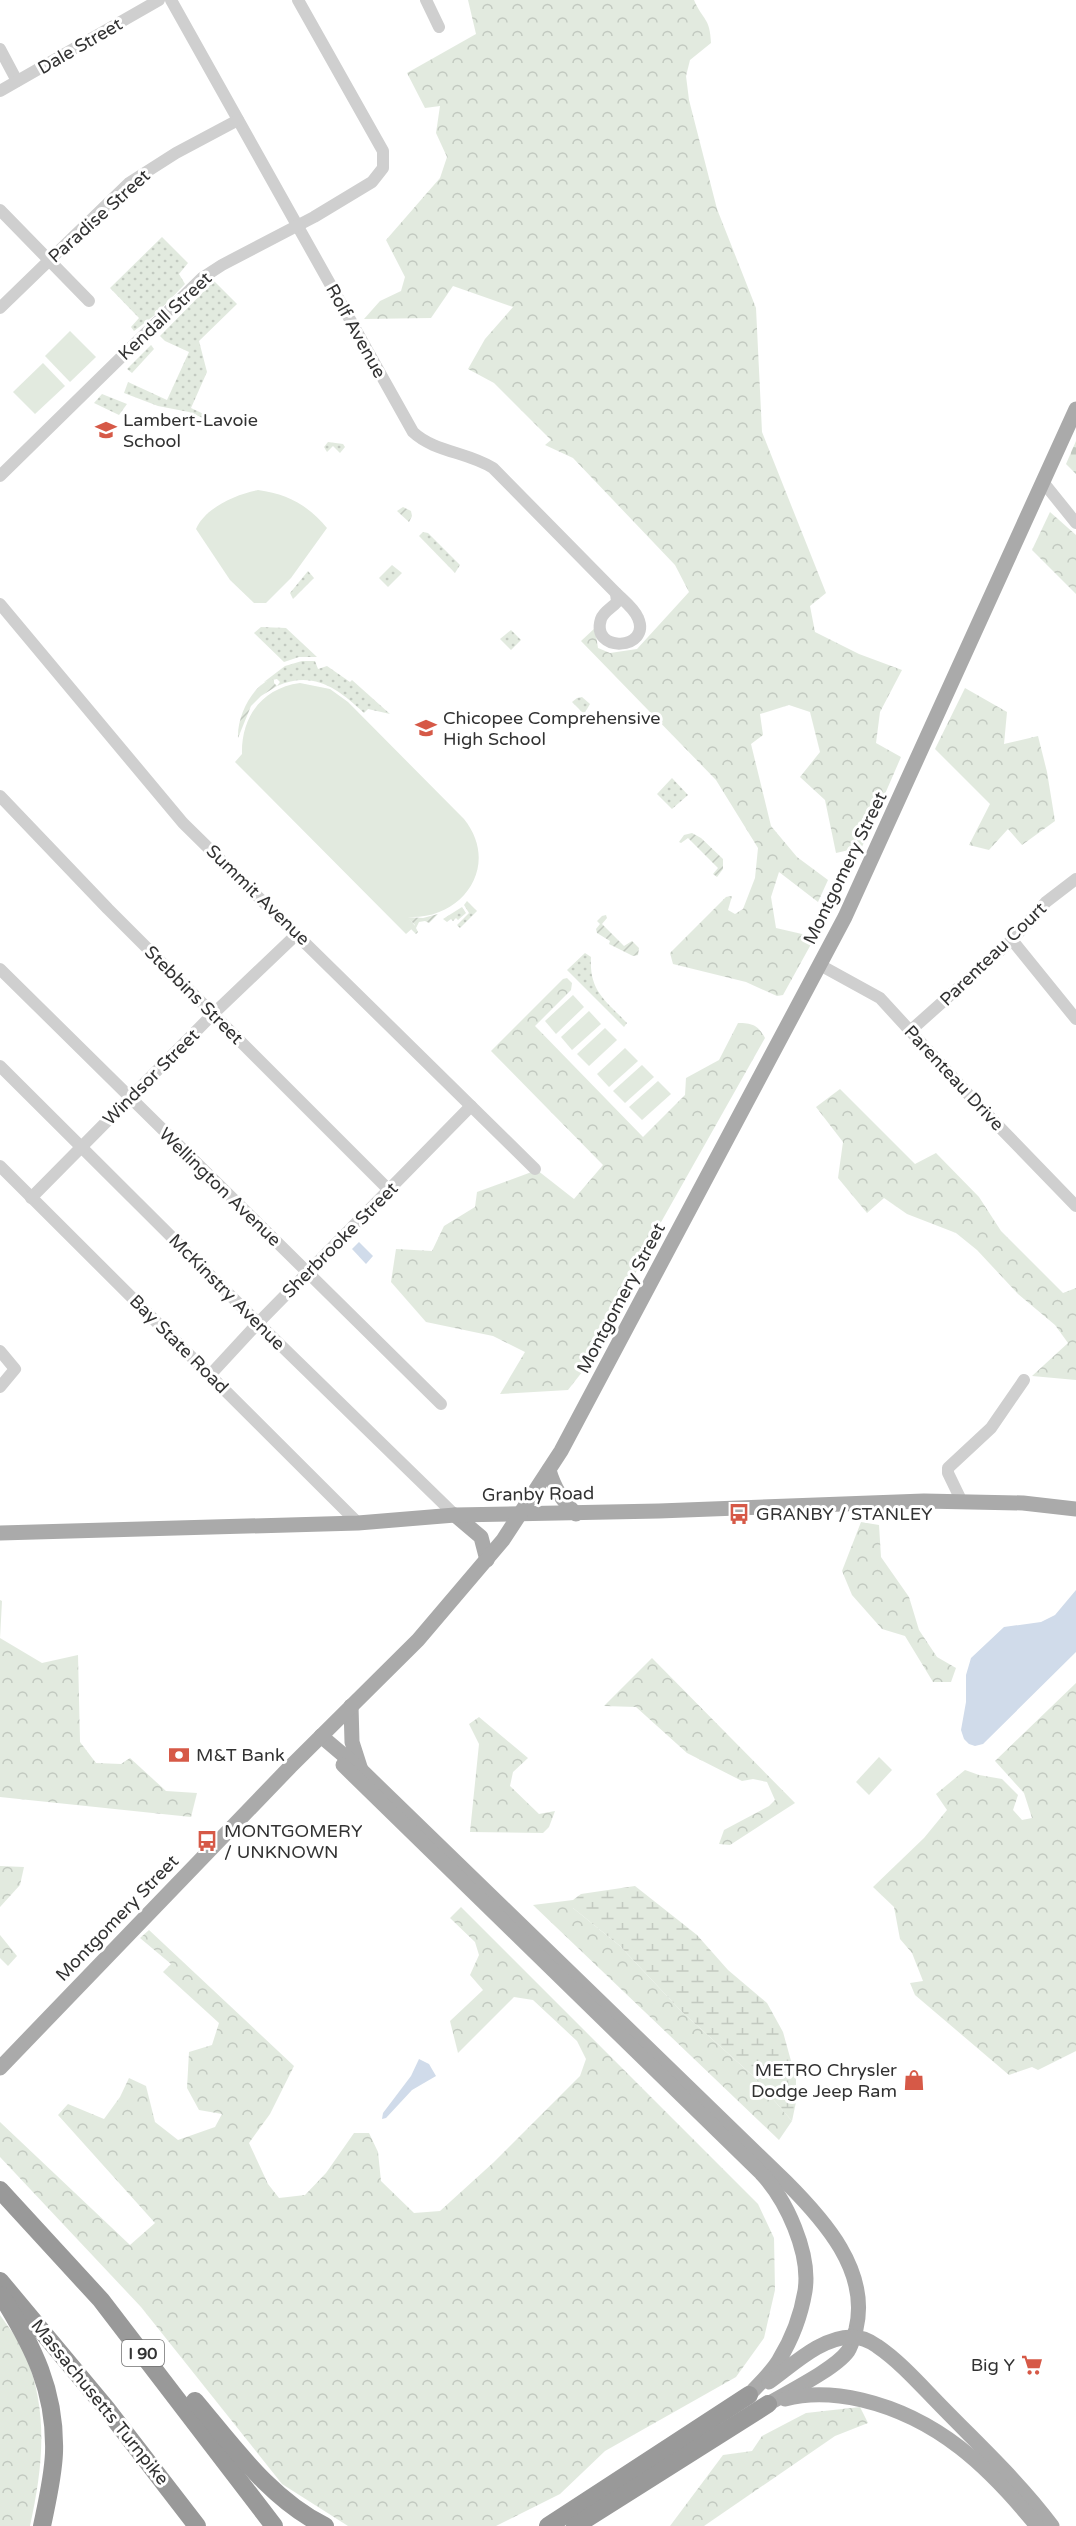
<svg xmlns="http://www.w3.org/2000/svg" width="1076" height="2526" viewBox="0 0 1076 2526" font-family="'Varela Round',sans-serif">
	<defs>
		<pattern id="grass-dots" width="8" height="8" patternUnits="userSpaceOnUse" patternTransform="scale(1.5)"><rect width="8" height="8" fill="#e2eadf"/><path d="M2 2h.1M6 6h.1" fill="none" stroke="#c2c9c0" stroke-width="1.8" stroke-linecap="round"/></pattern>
		<pattern id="forest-crowns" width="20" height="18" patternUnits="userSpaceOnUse" patternTransform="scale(1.5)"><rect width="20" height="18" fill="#e2eadf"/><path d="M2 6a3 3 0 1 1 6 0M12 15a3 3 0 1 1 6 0" fill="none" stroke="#c2c9c0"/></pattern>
		<pattern id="wetland-marsh" width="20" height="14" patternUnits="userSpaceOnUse" patternTransform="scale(1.5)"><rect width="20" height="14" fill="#e2eadf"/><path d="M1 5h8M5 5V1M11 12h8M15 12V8" fill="none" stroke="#c2c9c0"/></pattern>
		<pattern id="cemetery-stones" width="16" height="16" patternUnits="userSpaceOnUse" patternTransform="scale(1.5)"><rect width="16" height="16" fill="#e2eadf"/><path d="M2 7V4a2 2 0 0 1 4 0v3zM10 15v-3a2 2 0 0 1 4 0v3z" fill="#c2c9c0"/></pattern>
		<pattern id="garden-furrows" width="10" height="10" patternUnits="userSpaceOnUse" patternTransform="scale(1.5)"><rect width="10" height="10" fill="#e2eadf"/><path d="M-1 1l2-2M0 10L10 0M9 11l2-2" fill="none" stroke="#c2c9c0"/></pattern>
	</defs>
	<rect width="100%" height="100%" fill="#fff"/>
	<g fill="url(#grass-dots)">
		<path d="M162 237 188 263 179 274 185 284 155 315 134 331 131 327 139 318 110 288Z"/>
		<path d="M214 281 237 304 199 341 207 372 191 408 208 416 210 421 189 412 158 406 124 393 128 382 167 400 189 352 165 341 160 336Z"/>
		<path d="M151 345 154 349 132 373 127 369Z"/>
		<path d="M102 394 127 404 119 415 94 403Z"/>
		<path d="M328 442 343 444 345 447 340 453 333 446 327 452 324 447Z"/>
		<path d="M423 532 428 533 460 565 455 573 419 536Z"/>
		<path d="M392 565 402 573 388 587 379 578Z"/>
		<path d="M308 571 314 578 293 599 290 593Z"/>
		<path d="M261 627 286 628 317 657H299L284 662 254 633Z"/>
		<path d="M511 630 521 640 511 650 500 639Z"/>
		<path d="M302 661H315L318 669 327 666 350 682 352 680 390 714 368 709 364 713C338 689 314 670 277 686L280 682 277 679 264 682 285 666Z"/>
		<path d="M582 697 590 704 584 714 572 702 577 698Z"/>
		<path d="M672 778 688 795 672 809 657 794Z"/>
		<path d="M467 901 477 911 460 928 457 925 469 913 464 905Z"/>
		<path d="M462 907 466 913 458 920 456 918 453 921 451 919 447 922 443 919Z"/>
		<path d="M585 953 591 957C589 991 605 1000 627 1023L624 1027 567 970Z"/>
	</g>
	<g fill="url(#forest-crowns)">
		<path d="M468 0H694C703 21 710 17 711 43L690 60 686 76 689 100 717 209 756 308 762 432 826 593 810 606 815 632 859 654 902 670 880 712 876 743 901 757 862 847 836 853 825 800 800 777 820 752 810 712 789 705 760 714 763 735 751 744 771 826 797 857 828 880 818 902 779 872 771 897 776 928 815 937 783 995 777 996 746 982 673 964 670 953 726 897 732 896 728 910 735 914 743 909 755 878 758 848 716 780 581 641 595 628 598 648 610 653 637 649 689 592 675 565 573 458 545 445 551 440 494 383 468 369 485 339 513 307 453 286 431 318 364 319 380 301 401 291 405 277 386 240 440 178 447 157 436 133 440 106 425 108 407 73 476 34Z"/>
		<path d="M1050 512 1076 535V594L1032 550Z"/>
		<path d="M965 688 1007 712 1004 744 1038 736 1047 772 1055 821 1022 845 1008 829 989 850 969 845 990 804 935 749Z"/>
		<path d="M567 978 572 983 571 990 535 1026 643 1137 685 1095 686 1078 719 1060 738 1023C752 1023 758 1025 765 1038L660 1224 593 1358 568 1390 500 1394 525 1352 493 1336 426 1322 391 1282 396 1249 432 1251 444 1226 475 1207 477 1192 537 1170 574 1199 603 1165 491 1051 563 979Z"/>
		<path d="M840 1089 915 1164 936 1153 979 1197 1001 1231 1063 1293 1076 1288V1380L1032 1376 1068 1343 1055 1325 1018 1294 977 1250 956 1233 907 1214 884 1198 867 1213 838 1178 843 1142 816 1107Z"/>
		<path d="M861 1522 879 1525 881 1557 909 1597 919 1630 937 1657 956 1668 951 1682H933L905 1636 882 1629 852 1595 842 1571Z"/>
		<path d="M0 1600 2 1601 0 1638 42 1663 78 1655 80 1742 96 1763 121 1764 130 1758 166 1791 197 1793 191 1817 0 1797Z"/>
		<path d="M652 1658 795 1803 730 1845 719 1844 724 1830 769 1806 775 1800 767 1782 753 1779 742 1781 687 1753 636 1707 604 1706Z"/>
		<path d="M1076 1683V2051L1038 2070 1032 2067 1009 2075 915 1995 910 1983 923 1981 912 1953 900 1939 894 1907 873 1887 924 1838 947 1810 936 1794 965 1770 979 1775 1002 1779 1018 1795 1013 1810 1022 1820 1032 1818 1024 1793 995 1761Z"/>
		<path d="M479 1717 528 1758 513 1772 510 1786 539 1814 555 1811 549 1827 543 1833 470 1832 479 1744 469 1724Z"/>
		<path d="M0 1866 24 1867 20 1885 0 1907Z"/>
		<path d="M573 1900V1908L620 1946 681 2011 752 2075 792 2121 779 2140 533 1905Z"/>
		<path d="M461 1907 758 2204 774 2238 775 2290 764 2338 736 2377 605 2451 560 2494 496 2526H348L282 2484 141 2307 0 2157V2122L130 2245 155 2223 58 2115 68 2104 104 2119 120 2097 129 2078 146 2086 155 2122 178 2140 215 2127 222 2114 199 2110 187 2088 189 2052 212 2045 219 2023 163 1972 171 1964 140 1938 149 1930 294 2066 270 2114 249 2143 268 2184 279 2198 305 2195 326 2173 354 2133H369L378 2152 381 2181 414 2213 440 2211 494 2162 580 2076 586 2059 577 2041 533 2000 514 1997 458 2053 450 2021 483 1990 470 1975 479 1955 475 1942 450 1918Z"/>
		<path d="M0 1935 17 1956 8 1966 0 1958Z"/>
		<path d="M0 2315C8 2327 20 2340 25 2354 49 2411 43 2467 30 2526H0Z"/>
		<path d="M860 2407 868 2423 835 2436 704 2526H670L723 2455 752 2451 762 2436 806 2413Z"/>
	</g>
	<path fill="url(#wetland-marsh)" d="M635 1886 697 1935 728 1970 767 2003 783 2032 796 2079V2102L792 2121 752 2075 681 2011 620 1946 573 1908V1900L581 1894Z"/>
	<path fill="url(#cemetery-stones)" d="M1076 441V474L1066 464Z"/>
	<g fill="#e2eadf">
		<path d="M70 331 96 357 70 382 45 356Z"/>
		<path d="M43 363 65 386 35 414 13 392Z"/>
		<path d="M258 490C287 494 308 505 327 528L291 578 266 603H254L230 580 196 529C205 508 236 494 258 490Z"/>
		<path d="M300 683 330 689 348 702 464 819C501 865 463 920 408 917L415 926 406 934 235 762 242 754C241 717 262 688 300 683Z"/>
		<path d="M573 995 584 1007 556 1034 545 1021Z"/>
		<path d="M589 1011 601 1024 572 1050 561 1037Z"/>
		<path d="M605 1028 617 1040 589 1066 577 1054Z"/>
		<path d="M625 1048 638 1061 609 1087 597 1074Z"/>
		<path d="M642 1065 654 1077 625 1103 613 1091Z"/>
		<path d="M658 1081 671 1094 642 1120 629 1107Z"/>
		<path d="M879 1757 892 1770 869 1795 856 1782Z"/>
	</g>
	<g fill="url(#garden-furrows)">
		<path d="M403 507 411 511 412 516 409 522 397 511Z"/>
		<path d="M269 680H274V683L277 686 261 696 251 706 238 738C237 718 250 689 269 680Z"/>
		<path d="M692 833 701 838 723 859V869L717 877 713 874 718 868 688 838 681 843 679 842 684 835Z"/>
		<path d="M438 914 429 923 425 921 419 922 416 928 418 932 416 934 411 929 415 925 407 917 423 918Z"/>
		<path d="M606 915 607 918 602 924 624 946 632 941 639 948 638 955 633 956 609 944 610 941 597 933 596 929 600 924 597 921 602 916Z"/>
	</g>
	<g fill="#d0dbea">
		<path d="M359 1242 373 1256 366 1264 352 1249Z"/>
		<path d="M1076 1590V1652L983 1744 975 1746 969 1744 964 1739 961 1730 966 1702V1675L971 1658 1004 1627 1041 1622 1055 1615Z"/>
		<path d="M419 2059 429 2064 436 2076 412 2090 386 2118 382 2119 383 2113 411 2076Z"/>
	</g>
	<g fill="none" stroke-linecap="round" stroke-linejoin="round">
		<g stroke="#cfcfcf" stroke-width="12">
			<path d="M171 0 413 432C434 452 468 452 493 468L616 593"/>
			<path d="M426 0 439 27"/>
			<path d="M0 49 17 81"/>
			<path d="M0 91 159 0"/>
			<path d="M0 210 89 301"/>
			<path d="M0 308 129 183 176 153 238 120"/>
			<path d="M0 476 202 278 222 265 314 217 372 182 383 168V151L298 0"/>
			<path d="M1043 482 1076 523"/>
			<path d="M616 593C623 600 634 608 638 618 652 650 590 654 601 619 604 611 612 608 617 602Z"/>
			<path d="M0 604 183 823 535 1169"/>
			<path d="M0 796 108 909 390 1191"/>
			<path d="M1012 940 1076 1019"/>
			<path d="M820 965 880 998 979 1106 1076 1206"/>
			<path d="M0 969 441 1404"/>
			<path d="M910 1031 1012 940 1046 902 1076 879"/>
			<path d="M0 1066 263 1328 455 1515"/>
			<path d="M0 1166 358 1523"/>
			<path d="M31 1198 213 1014 297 934"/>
			<path d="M0 1351 15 1369 0 1387"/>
			<path d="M210 1375 258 1323 471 1106"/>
			<path d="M962 1502 948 1473V1468L991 1428 1024 1380"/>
		</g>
		<g stroke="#aaa" stroke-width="15">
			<path d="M549 1470C554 1488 562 1500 576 1514"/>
			<path d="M455 1515 481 1537 487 1560"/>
			<path d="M0 1533 358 1523 455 1515 659 1511 924 1501 1023 1503 1076 1509"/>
			<path d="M351 1706 352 1742 361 1770"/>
			<path d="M321 1736 361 1770 786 2182C824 2220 870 2271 856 2329 854 2336 852 2345 848 2351 835 2369 788 2392 768 2404"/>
			<path d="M343 1765 761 2173C786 2199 811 2253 805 2291 801 2315 792 2339 779 2360 772 2372 759 2384 749 2395"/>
			<path d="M0 2068 290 1767 418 1640 503 1540 561 1451 845 917 1076 409"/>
			<path d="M769 2382C793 2365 821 2337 852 2337 861 2337 870 2341 877 2346 902 2363 923 2388 944 2409 981 2447 1020 2483 1052 2526"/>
			<path d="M785 2399C811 2392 836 2394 862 2400 938 2418 989 2467 1037 2526"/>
		</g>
		<g stroke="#999" stroke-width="18">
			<path d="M0 2190 101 2300 274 2526"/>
			<path d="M0 2281 106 2408 197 2526"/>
			<path d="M1 2295C33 2346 56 2391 54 2453 53 2477 47 2502 42 2526"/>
			<path d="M195 2401C233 2446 271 2500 325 2526"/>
			<path d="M548 2526 749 2395"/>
			<path d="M575 2526 768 2404"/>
		</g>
	</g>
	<defs>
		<symbol id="school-bare" viewBox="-9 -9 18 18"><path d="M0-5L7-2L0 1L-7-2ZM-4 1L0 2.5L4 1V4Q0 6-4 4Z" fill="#d65947" stroke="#fff" stroke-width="2.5" paint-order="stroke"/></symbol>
		<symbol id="bus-bare" viewBox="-9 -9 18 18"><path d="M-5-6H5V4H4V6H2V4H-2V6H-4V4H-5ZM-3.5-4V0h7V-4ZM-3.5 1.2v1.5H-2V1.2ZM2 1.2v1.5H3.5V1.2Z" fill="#d65947" stroke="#fff" stroke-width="2.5" paint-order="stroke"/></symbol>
		<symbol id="bank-bare" viewBox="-9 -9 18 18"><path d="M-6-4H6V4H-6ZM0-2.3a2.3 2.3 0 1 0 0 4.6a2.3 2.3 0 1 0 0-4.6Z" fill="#d65947" stroke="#fff" stroke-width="2.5" paint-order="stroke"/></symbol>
		<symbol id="shop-bare" viewBox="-9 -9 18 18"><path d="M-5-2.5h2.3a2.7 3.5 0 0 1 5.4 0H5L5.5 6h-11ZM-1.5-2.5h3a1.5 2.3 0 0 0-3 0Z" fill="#d65947" stroke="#fff" stroke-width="2.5" paint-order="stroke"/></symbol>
		<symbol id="supermarket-bare" viewBox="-9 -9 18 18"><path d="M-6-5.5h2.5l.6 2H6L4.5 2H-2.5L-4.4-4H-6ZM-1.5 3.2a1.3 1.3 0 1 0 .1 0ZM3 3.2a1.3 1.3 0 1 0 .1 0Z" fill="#d65947" stroke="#fff" stroke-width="2.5" paint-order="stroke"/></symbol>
	</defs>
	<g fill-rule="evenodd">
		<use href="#school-bare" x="91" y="415" width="30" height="30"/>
		<use href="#school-bare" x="411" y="713" width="30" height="30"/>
		<use href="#bus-bare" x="724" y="1499" width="30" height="30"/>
		<use href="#bank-bare" x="164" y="1740" width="30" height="30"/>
		<use href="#bus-bare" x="192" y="1826" width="30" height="30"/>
		<use href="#shop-bare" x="899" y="2065" width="30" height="30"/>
		<use href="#supermarket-bare" x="1017" y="2350" width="30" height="30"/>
	</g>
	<g text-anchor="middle" stroke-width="6" stroke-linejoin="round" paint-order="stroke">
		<rect fill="#fff" stroke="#707070" stroke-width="1.5" x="122" y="2340" width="42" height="26" rx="4.5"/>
		<g font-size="16" font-weight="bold" fill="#323232">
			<text x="143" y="2359">I 90</text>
		</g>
		<g font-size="18" fill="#323232" stroke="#fff">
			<text transform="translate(80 46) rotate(-30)" y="6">Dale Street</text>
			<text transform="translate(99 216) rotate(-42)" y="6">Paradise Street</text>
			<text transform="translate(165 316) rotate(-43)" y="6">Kendall Street</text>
			<text transform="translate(356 331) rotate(61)" y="6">Rolf Avenue</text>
			<text transform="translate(845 868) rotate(-64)" y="6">Montgomery Street</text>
			<text transform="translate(258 895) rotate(44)" y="6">Summit Avenue</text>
			<text transform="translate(993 954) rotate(-44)" y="6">Parenteau Court</text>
			<text transform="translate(194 995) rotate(45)" y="6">Stebbins Street</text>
			<text transform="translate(151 1077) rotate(-45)" y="6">Windsor Street</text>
			<text transform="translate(954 1078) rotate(47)" y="6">Parenteau Drive</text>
			<text transform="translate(220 1187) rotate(44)" y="6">Wellington Avenue</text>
			<text transform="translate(340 1240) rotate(-45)" y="6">Sherbrooke Street</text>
			<text transform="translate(227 1292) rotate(45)" y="6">McKinstry Avenue</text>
			<text transform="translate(621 1298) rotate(-62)" y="6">Montgomery Street</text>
			<text transform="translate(179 1344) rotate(45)" y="6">Bay State Road</text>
			<text transform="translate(538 1494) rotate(-1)" y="6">Granby Road</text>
			<text transform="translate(117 1918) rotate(-46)" y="6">Montgomery Street</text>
			<text transform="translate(100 2402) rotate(51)" y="6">Massachusetts Turnpike</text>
		</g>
		<g font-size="18" fill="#323232" stroke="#fff" text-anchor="start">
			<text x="123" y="426">Lambert-Lavoie<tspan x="123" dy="21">School</tspan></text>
			<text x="443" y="724">Chicopee Comprehensive<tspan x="443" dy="21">High School</tspan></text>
			<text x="756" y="1520">GRANBY / STANLEY</text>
			<text x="196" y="1761">M&amp;T Bank</text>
			<text x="224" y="1837">MONTGOMERY<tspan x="224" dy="21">/ UNKNOWN</tspan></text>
			<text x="897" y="2076" text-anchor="end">METRO Chrysler<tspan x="897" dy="21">Dodge Jeep Ram</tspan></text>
			<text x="1015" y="2371" text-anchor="end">Big Y</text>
		</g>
	</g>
</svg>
